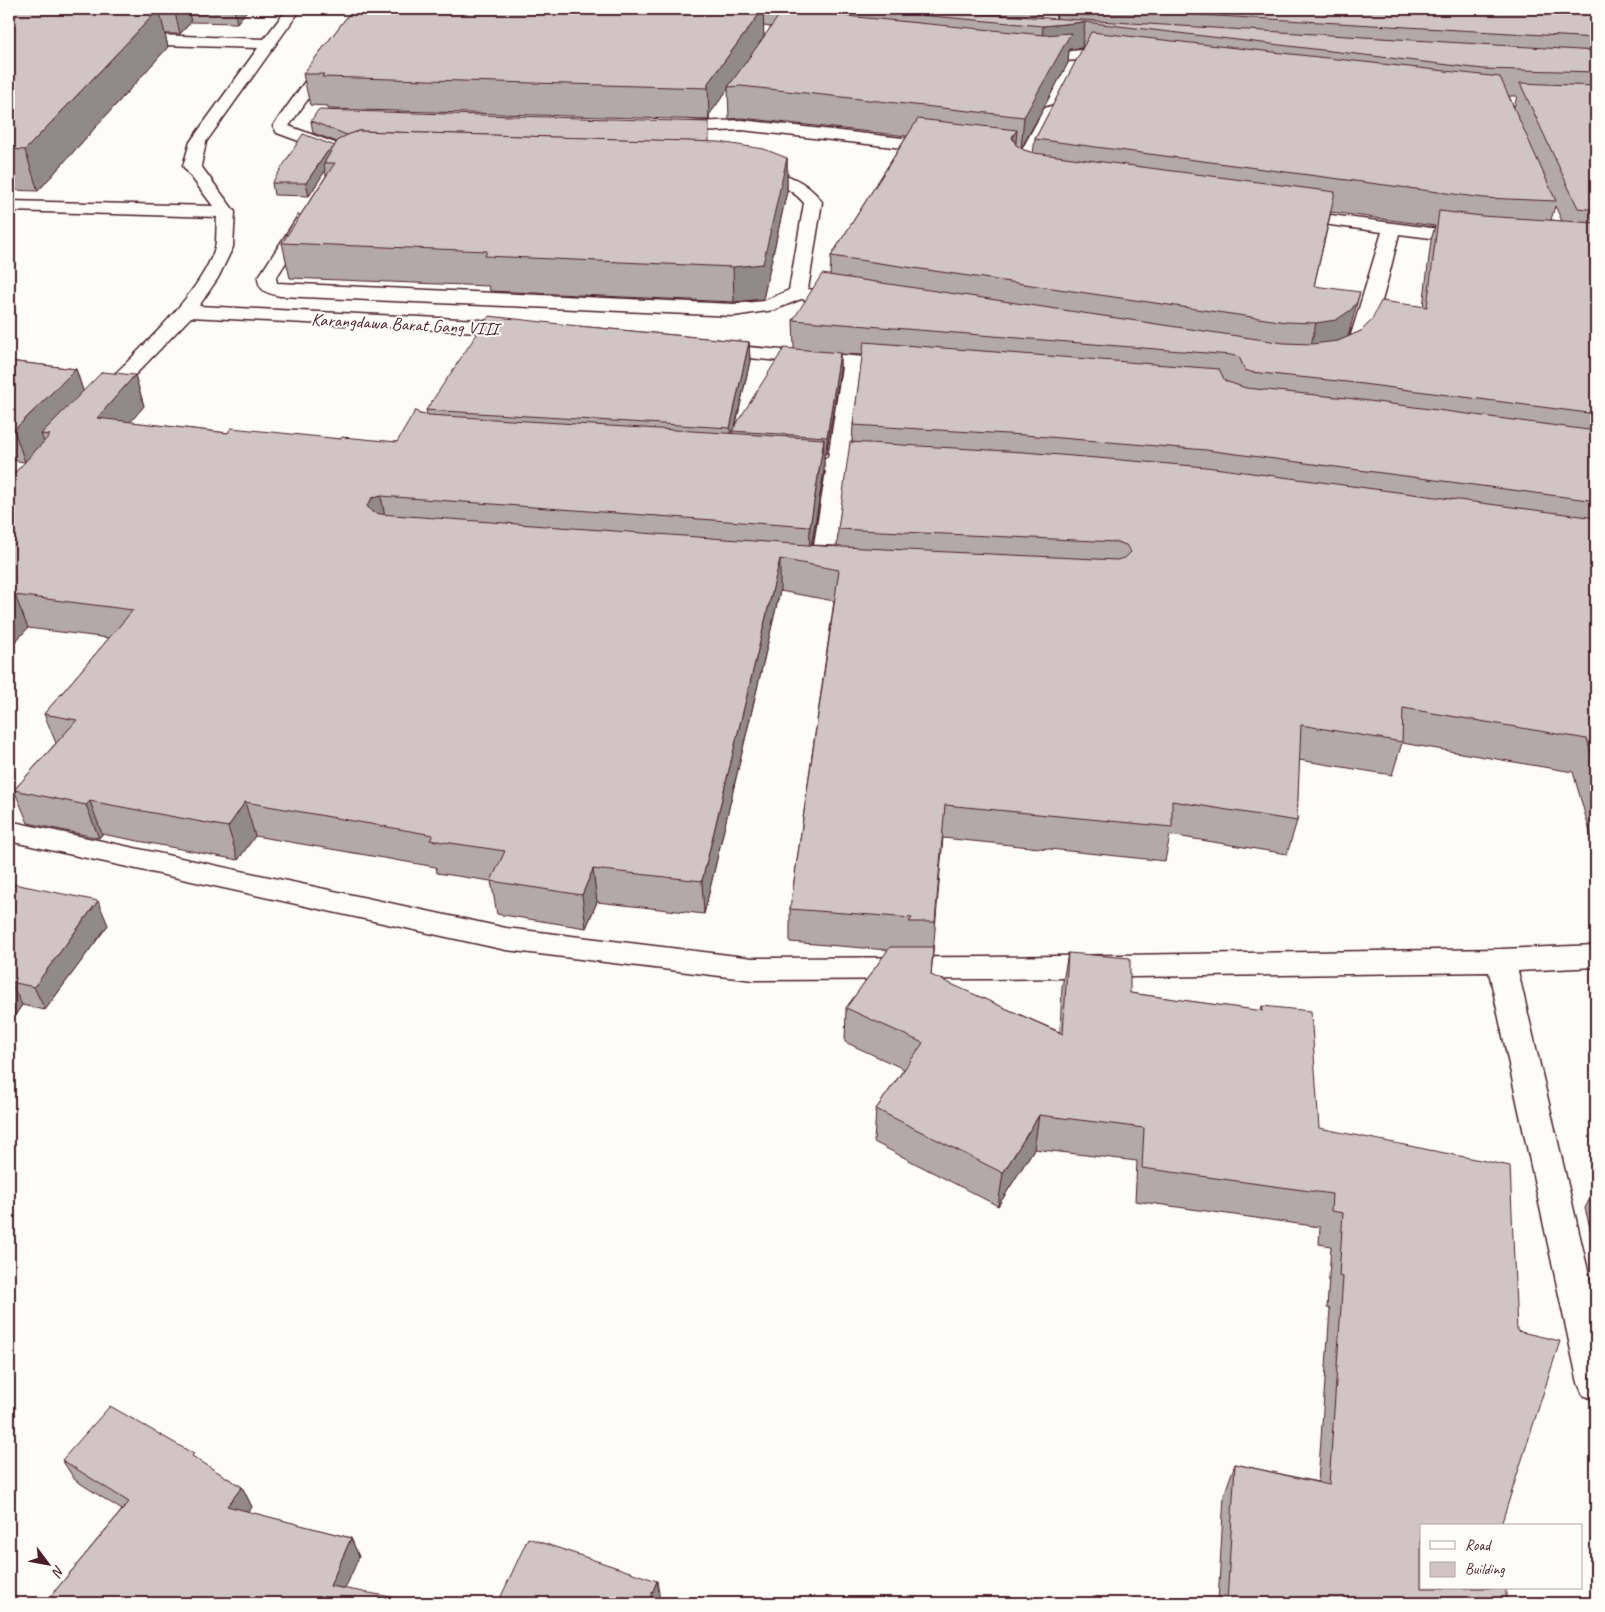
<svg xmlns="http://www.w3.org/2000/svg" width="1605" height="1612" viewBox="0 0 1605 1612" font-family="Caveat,sans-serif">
	<rect width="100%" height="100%" fill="#fdfcf7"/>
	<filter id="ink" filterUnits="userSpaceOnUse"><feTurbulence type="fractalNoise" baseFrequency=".02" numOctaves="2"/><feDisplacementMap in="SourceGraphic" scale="10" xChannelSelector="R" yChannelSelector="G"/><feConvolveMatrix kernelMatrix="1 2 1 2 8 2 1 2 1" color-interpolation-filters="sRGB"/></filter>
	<g filter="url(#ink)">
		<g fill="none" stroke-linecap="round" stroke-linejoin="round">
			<defs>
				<g id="minor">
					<path d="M287 9H301L206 142 201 166 235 212 233 247 218 278 199 306 480 320 526 327 529 331 526 335 519 337 480 332 191 317 106 405 99 407 92 405 89 401 92 397C129 359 199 298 215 248 217 239 216 227 217 217L9 211V201L213 206 183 166 190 142 258 48 130 44 125 42 122 39 125 36 130 34 264 39Z"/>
					<path d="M1040 9H1054L1058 38 1055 41H1045L1042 38Z"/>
					<path d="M1082 50 1120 56 1123 59 1120 62C1108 65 1094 59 1081 60 1062 60 1044 66 1026 61L1023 58 1026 55Z"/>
					<path d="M329 53 334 55 337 58 289 126 343 146 345 150 343 154 337 155 277 133 273 126 324 55Z"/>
					<path d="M1051 106 1057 108 1059 111 1036 157 1033 161H1021L1018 157 1043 111 1045 108Z"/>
					<path d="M742 120 938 142 944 143 946 147 944 151 938 152 742 130 673 133 667 132 665 128 667 124 673 123Z"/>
					<path d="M751 166C778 171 806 178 822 202L808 289 852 296 855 300 852 304 845 306 801 299 774 310 734 316 280 296C268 293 259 292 258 278L298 216 304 215 310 216 313 220 276 278 277 283 734 304 764 301 789 290 804 203C789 185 767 180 745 175L742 171 745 167Z"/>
					<path d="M1292 210 1470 233 1476 234 1479 238 1476 242 1470 243 1399 234C1392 261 1376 338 1359 356 1352 363 1343 365 1334 362L1331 358 1334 354 1344 348 1350 338 1382 232 1286 219 1283 215 1286 211Z"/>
					<path d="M713 344 900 360 907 362 910 366 907 370 900 372 862 369 849 459 892 463 895 468 892 473 884 475 848 472 834 569 830 574 822 576 814 574 810 569 826 471 779 467 776 462 779 457 787 455 828 458 842 367 706 354 703 350 706 346Z"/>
					<path d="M9 821 506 928 753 958 989 957 1501 949 1596 945V967L1518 971 1596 1305V1400L1583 1395 1578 1383 1489 972 989 979 753 980 506 950 9 841Z"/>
				</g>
			</defs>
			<use href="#minor" stroke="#4a1f2b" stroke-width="3"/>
			<use href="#minor" fill="#fdfcf7" fill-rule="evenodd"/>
		</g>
		<g fill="#b3a9a9" stroke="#4a1f2b" fill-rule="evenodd">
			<path d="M9 9H248L237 23 191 22 180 34H165L168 47 38 191 9 190Z"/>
			<path d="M353 9H1042L1041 18 1057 19 1056 9H1596V853L1573 772 1402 743 1392 775 1299 760 1297 821 1287 854 1170 835 1165 861 943 838 931 976 1060 1032 1062 987 1068 953 1130 993 1261 1011 1262 1006 1502 1522 1506 1603H1218L1224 1495 1235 1464 1318 1482 1330 1309 1327 1308 1331 1246 1319 1244 1320 1227 1135 1201 1137 1161 1034 1149 998 1206 874 1142 876 1109 904 1069 845 1042 846 1008 888 950 790 942V909L834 601 780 591 704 914 597 902 586 928 497 914 491 881 437 873 436 867 255 836 238 860 102 834 99 838 28 823 14 790 56 743 44 714 109 638 28 628 9 648V479L25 462 9 460V361L76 369 83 391 135 375 144 406 130 422 228 433 397 442 419 414 427 415 426 410 578 326 749 342 750 361 736 424 794 348 793 320 830 276 831 256 907 136 742 118 729 119 728 89 709 115V120L328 109V106L310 105 303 74ZM763 26 771 27 764 37ZM1083 48 1035 139 1033 153 1021 149 1068 63 1069 49ZM1509 96H1517L1514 107ZM1555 206 1562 221 1551 220ZM1331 212 1435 226 1431 240 1423 307 1371 321 1361 331 1348 337 1351 328 1314 286ZM840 354 863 355 853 425 852 442 838 529 837 546 812 545 824 471V454H826L840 370Z"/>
			<path d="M311 121 709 142 787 158V191L763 299 734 302 490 291 489 286 290 278 282 243 326 176 325 171 309 196 274 195 272 183 335 146 337 142 313 133Z"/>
			<path d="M9 883 108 925 45 1010 22 1005 9 1024Z"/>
			<path d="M1596 1187V1252L1585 1208Z"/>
			<path d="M196 1459 242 1487 252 1507 248 1512 351 1538 359 1557 45 1603 122 1510 75 1480 62 1460Z"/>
		</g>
		<g fill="#928a89" stroke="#4a1f2b">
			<path d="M159 9 168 47 38 191 25 150Z"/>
			<path d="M174 9H188L191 22 180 34Z"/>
			<path d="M234 9H248L237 23Z"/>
			<path d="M763 9 764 38 728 87V89L709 115V120L708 83Z"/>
			<path d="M1085 22 1082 48 1069 49 1068 63 1021 149 1024 117 1041 52 1043 26Z"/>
			<path d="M1017 130 1014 163 1012 137Z"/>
			<path d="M336 146 324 163 325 171 309 196 306 183 327 152Z"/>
			<path d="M787 158V191L763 299 734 302 733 267Z"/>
			<path d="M1360 292 1348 337 1308 359 1316 323Z"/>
			<path d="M749 342 750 361 734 431H732V442L731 448 730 428Z"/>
			<path d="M840 353V370L826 454 827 437Z"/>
			<path d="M76 369 86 400 50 435 41 434 44 442 25 462 14 430Z"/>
			<path d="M135 375 144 406 107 450 97 418Z"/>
			<path d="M824 439V471L809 559 810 527Z"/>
			<path d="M381 496 387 528 367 506 372 498Z"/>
			<path d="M780 559V591L704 914 702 881Z"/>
			<path d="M15 595 28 628 9 648V602Z"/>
			<path d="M90 801 102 834 99 838 86 805Z"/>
			<path d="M245 802 255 836 238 860 228 827Z"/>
			<path d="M593 869 597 902 586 928 582 895Z"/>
			<path d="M98 901 108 925 45 1010 34 987Z"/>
			<path d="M11 982 22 1005 9 1024V984Z"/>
			<path d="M1039 1115 1034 1149 998 1206 1003 1173Z"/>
			<path d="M242 1487 252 1507 237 1526 227 1506Z"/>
			<path d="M351 1538 359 1557 339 1603 330 1586Z"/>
			<path d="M657 1581 660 1600 659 1603H648Z"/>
		</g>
		<g fill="#d0c5c4" stroke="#4a1f2b">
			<path d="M9 9H159L25 150 9 149Z"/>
			<path d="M353 9H763L708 83V88L322 77 324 74H303Z"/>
			<path d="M852 9H941L943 11 948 12 1596 51V72L1483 69 1085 22 1043 26Z"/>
			<path d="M1097 9H1596V38Z"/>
			<path d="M783 10 1044 35 1071 33 1024 117 741 86 728 87Z"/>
			<path d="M1091 32 1500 77 1556 201 1484 198 1035 139Z"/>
			<path d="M1520 83 1596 86V210L1578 208Z"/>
			<path d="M318 110 709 122V142L359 131 347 135 311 121Z"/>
			<path d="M918 119 1017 130 1012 137 1016 145 1024 150 1034 153 1335 192 1314 286 1360 292 1357 302 1351 310 1336 320 1316 323 1286 322 831 256Z"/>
			<path d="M359 131 719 142 764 149 787 158 763 264 733 267 485 256 487 251 282 243 335 163H324L338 140 347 135Z"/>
			<path d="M303 134 335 146 333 148 327 152 306 183H272Z"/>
			<path d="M1439 211 1482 216 1596 223V414L1347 382 1251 372 1245 370 1239 357 1231 355 793 320 822 274 1284 343 1312 344 1338 341 1361 331 1371 321 1381 301 1427 307Z"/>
			<path d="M489 316 578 326 749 342 730 428 426 410Z"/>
			<path d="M864 342 1219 369 1225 381 1246 388 1346 398 1596 431V501L1206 450 1024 435 853 425Z"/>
			<path d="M784 348 840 353 827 437 732 431Z"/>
			<path d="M9 361 76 369 14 430H9Z"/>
			<path d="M102 372 135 375 97 418 228 433 231 428 341 439 342 437 397 442 415 411H417L419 414 428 415 824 439 810 527 381 496 372 498 367 506 372 512 380 514 822 546 1117 560 1125 558 1131 552 1126 545 1117 542 838 529 850 442 1024 452 1206 467 1596 518V771L1587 739 1403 708 1402 742 1301 725 1297 821 1172 801V827L945 805 935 922H909L912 918 790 909 839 570 780 559 702 881 593 869 582 895 491 881 505 851 430 840 433 835 245 802 228 827 90 801 86 805 14 790 77 720 44 714 133 610 15 595 9 602V479L50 435 41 434Z"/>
			<path d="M9 883 98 901 34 987 11 982 9 984Z"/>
			<path d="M890 947H933L931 975 1063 1034 1068 953 1130 958V993L1263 1011 1262 1006 1311 1011 1319 1128 1510 1166 1517 1331 1560 1341 1502 1522 1503 1526H1421V1588H1506V1603H1227L1235 1464 1329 1485 1343 1277 1339 1276 1343 1213 1331 1211 1332 1194 1142 1168 1144 1128 1039 1115 1003 1173 876 1109 923 1043 846 1008Z"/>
			<path d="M110 1406 194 1454 192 1456 242 1487 227 1506 351 1538 330 1586 425 1603H45L129 1502 62 1460Z"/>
			<path d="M528 1538 657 1581 648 1603H498Z"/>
		</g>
	</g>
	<g text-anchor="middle" stroke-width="4" stroke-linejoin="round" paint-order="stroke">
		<g font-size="18" fill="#4a1f2b" stroke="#fdfcf7">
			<text transform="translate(405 324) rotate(3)" y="6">Karangdawa Barat Gang VIII</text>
		</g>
	</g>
	<rect width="1605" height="1612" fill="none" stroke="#fdfcf7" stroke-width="30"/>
	<rect x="15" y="15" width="1575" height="1582" fill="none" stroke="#4a1f2b" stroke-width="2" filter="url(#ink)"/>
	<rect x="1420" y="1524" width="162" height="65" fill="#fdfcf7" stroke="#b5a4a5"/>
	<rect x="1430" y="1541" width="25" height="8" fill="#fdfcf7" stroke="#b5a4a5"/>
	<text x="1465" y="1550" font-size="15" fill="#4a1f2b">Road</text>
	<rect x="1430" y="1562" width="25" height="15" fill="#d0c5c4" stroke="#b5a4a5"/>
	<text x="1465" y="1574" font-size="15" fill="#4a1f2b">Building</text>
	<g transform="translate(48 1564) rotate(122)" stroke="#fdfcf7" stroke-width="4" paint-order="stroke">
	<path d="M0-4L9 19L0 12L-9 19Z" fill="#4a1f2b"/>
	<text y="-8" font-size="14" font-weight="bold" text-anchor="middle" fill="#4a1f2b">N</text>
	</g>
</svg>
